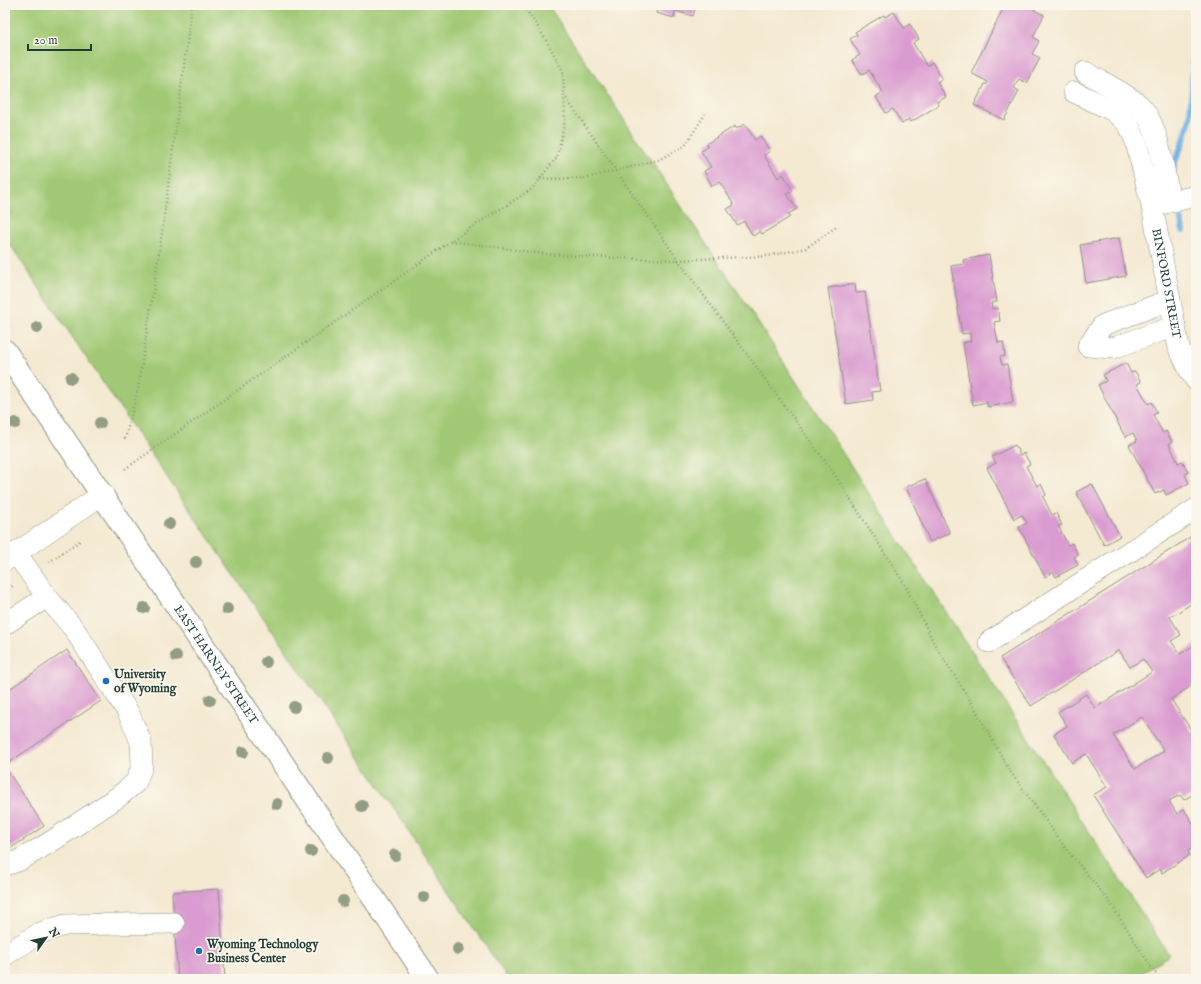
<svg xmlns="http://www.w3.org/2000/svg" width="1201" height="984" viewBox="0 0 1201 984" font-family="'IM FELL English',serif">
	<rect width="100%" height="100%" fill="#fbf7ec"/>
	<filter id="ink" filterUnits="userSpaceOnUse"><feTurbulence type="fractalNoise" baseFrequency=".025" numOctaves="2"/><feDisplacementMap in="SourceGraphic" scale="8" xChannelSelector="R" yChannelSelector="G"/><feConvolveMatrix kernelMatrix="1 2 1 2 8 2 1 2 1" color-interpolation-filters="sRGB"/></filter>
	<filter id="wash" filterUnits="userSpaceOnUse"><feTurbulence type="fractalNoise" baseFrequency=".012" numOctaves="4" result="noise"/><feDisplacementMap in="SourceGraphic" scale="16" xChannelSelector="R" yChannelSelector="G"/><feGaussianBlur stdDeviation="0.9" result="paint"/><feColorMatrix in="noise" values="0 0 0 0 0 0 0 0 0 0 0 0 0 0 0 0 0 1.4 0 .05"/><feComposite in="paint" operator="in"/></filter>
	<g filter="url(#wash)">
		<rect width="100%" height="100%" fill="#f4e9d1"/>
		<path fill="#a1c974" stroke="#608354" d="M5 5H548L736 289 1169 955 1133 979H508L382 791 139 436 5 237Z"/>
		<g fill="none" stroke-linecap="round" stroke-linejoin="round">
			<g stroke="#6cb1e2" stroke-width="6">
				<path d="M1173 172 1174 164 1184 140 1190 119 1196 25"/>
				<path d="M1178 203 1183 231"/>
			</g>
		</g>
		<g id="blocks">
			<g fill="#da9bd0" fill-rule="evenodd">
				<path d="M654 5H700L699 7 696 6 693 16 675 11 674 18 656 13 658 7Z"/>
				<path d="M1005 5H1036L1034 10 1044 15 1033 37 1039 41 1032 54 1040 58 1027 83 1019 79 1014 88 1019 91 1004 120 974 105 985 84H987L988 82 971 73Z"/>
				<path d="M894 12 904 28 910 24 919 39 913 43 927 66 932 62 942 79 937 82 946 97 937 102 939 105 911 122 909 119 902 124 893 109 886 113 876 97 883 92 869 70 862 74 852 60 860 55 850 39 857 35 855 32 884 15 885 17Z"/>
				<path d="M745 124 755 140 760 136 770 151 764 155 778 178 783 174 793 191 787 194 797 209 788 214 790 217 762 234 760 231 753 236 744 221 737 225 727 209 734 205 720 182 712 186 704 171 711 167 701 151 708 147 706 144 735 126 736 129Z"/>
				<path d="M1119 238 1126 276 1086 283 1080 245Z"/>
				<path d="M989 255 997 302 991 303 992 309 998 308 1000 321 994 322 998 343 1003 342 1005 356 1000 357 1002 365 1007 364 1013 402 988 407 987 402 973 405 963 343 971 341 970 333 962 334 951 266 964 264 963 260Z"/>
				<path d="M855 284 856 293 865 292 880 391 872 392 873 400 846 404 828 288Z"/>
				<path d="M1126 363 1131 373 1135 371 1141 382 1137 384 1148 404 1152 402 1157 413 1153 415 1163 433 1166 431 1172 442 1169 444 1178 463 1182 461 1188 472 1185 475 1189 483 1166 495 1164 490 1155 494 1129 445 1137 441 1133 433 1125 437 1098 385 1106 381 1103 375Z"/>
				<path d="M1015 445 1020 455 1024 453 1030 464 1026 466 1037 486 1041 484 1046 495 1043 497 1052 515 1056 513 1062 525 1058 526 1068 545 1072 543 1078 555 1074 557 1078 565 1056 577 1053 572 1045 577 1019 527 1027 523 1022 515 1014 519 987 468 996 463 992 457Z"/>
				<path d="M925 479 950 533 930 542 906 487Z"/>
				<path d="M1092 484 1120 536 1104 545 1076 492Z"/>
				<path d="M1192 536 1196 542V601L1170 617 1181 635 1171 641 1180 654 1196 644V683L1171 699 1193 733 1196 731V799L1193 794 1184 800 1180 795 1169 801 1177 814 1184 809 1196 828V846L1188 851 1190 855 1162 873 1160 869 1146 878 1093 795 1107 787 1086 754 1072 763 1054 734 1067 726 1058 712 1086 694 1095 708 1152 672 1143 659 1130 667 1119 650 1031 706 1000 658ZM1142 717 1164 751 1135 769 1113 735Z"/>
				<path d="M67 650 101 701 5 765V692Z"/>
				<path d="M5 767 44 826 5 852Z"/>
				<path d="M219 889 225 979H178L172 892Z"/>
			</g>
		</g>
	</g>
	<g filter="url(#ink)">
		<use href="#blocks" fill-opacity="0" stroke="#8a9382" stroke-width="1"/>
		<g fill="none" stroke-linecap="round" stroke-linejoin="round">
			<defs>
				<g id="minor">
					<path d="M1085 72C1101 82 1126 93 1140 106 1159 124 1165 177 1170 202"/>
					<path id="s1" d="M1074 92 1112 110 1128 123 1136 142 1152 206 1179 348 1189 369 1196 380"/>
					<path d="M1156 205 1196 196"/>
					<path d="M1170 300 1103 325 1088 346 1113 348 1175 326"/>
					<path d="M6 560 103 494"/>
					<path d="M5 624 47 597"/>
					<path d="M989 642 1196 509"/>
					<path d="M5 865 18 861 49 843 118 797 136 782 142 766 141 742 128 712 74 629 47 597 16 553"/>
					<path d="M5 955 40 933 65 925 174 923"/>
				</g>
				<g id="major">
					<path id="s2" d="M5 351 428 979"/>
				</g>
			</defs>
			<use href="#minor" stroke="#8a9382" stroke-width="22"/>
			<use href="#major" stroke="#8a9382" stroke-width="24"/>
			<g stroke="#8a9382" stroke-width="2.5" stroke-dasharray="1 3" stroke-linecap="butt">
				<path d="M564 95 678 260 835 475 905 585 935 645 973 705 1009 770 1067 850 1109 901 1159 979"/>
				<path d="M540 179 587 178 658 160 685 146 705 114"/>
				<path d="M451 241 546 254 597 257 678 260 768 256 806 248 836 227"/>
				<path d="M125 439 138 389 161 240 192 5"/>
				<path d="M125 469 461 234 532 189 557 157 565 120 563 71 543 35 523 5"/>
				<path d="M49 562 81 540"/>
				<path d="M5 591 13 586"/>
			</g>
			<use href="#minor" stroke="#fff" stroke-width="21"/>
			<use href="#major" stroke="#fff" stroke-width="22"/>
		</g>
		<g fill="#919e83">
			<circle cx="37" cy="328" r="6"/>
			<circle cx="71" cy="378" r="6"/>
			<circle cx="15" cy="423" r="6"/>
			<circle cx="100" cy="423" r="6"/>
			<circle cx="169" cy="524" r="6"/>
			<circle cx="196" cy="562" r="6"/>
			<circle cx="144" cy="608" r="6"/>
			<circle cx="227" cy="609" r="6"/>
			<circle cx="176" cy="656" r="6"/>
			<circle cx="266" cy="662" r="6"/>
			<circle cx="210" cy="700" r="6"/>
			<circle cx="294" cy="707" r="6"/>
			<circle cx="243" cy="752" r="6"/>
			<circle cx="328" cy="758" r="6"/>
			<circle cx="277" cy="804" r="6"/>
			<circle cx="362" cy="806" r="6"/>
			<circle cx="311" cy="851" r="6"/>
			<circle cx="395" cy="855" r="6"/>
			<circle cx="424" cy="897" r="6"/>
			<circle cx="343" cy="901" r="6"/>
			<circle cx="458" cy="949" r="6"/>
		</g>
	</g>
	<g fill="#1f6fb2" stroke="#fbf7ec" stroke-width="1.5">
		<circle cx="106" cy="681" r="4"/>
		<circle cx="199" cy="951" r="4"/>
	</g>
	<g text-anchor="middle" stroke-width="3.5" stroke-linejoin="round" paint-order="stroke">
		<g font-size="12" fill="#1f3d34" stroke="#fbf7ec">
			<text dy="4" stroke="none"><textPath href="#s1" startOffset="228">BINFORD STREET</textPath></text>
			<text dy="4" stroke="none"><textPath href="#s2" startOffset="378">EAST HARNEY STREET</textPath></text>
		</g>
		<g font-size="12" font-weight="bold" fill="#1f3d34" stroke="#fbf7ec" text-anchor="start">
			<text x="114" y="678">University<tspan x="114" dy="14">of Wyoming</tspan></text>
			<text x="207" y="948">Wyoming Technology<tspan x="207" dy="14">Business Center</tspan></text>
		</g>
	</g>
	<rect width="1201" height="984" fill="none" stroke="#fbf7ec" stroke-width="20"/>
	<g transform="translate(46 938) rotate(57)" stroke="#fbf7ec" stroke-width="3" paint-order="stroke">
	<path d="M0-3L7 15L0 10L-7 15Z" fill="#1f3d34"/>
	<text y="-6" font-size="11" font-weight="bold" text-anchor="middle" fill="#1f3d34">N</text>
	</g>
	<path d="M28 44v6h63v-6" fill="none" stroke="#1f3d34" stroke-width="2"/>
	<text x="34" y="44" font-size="12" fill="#1f3d34" stroke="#fbf7ec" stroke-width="3" paint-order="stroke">20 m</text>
</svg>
